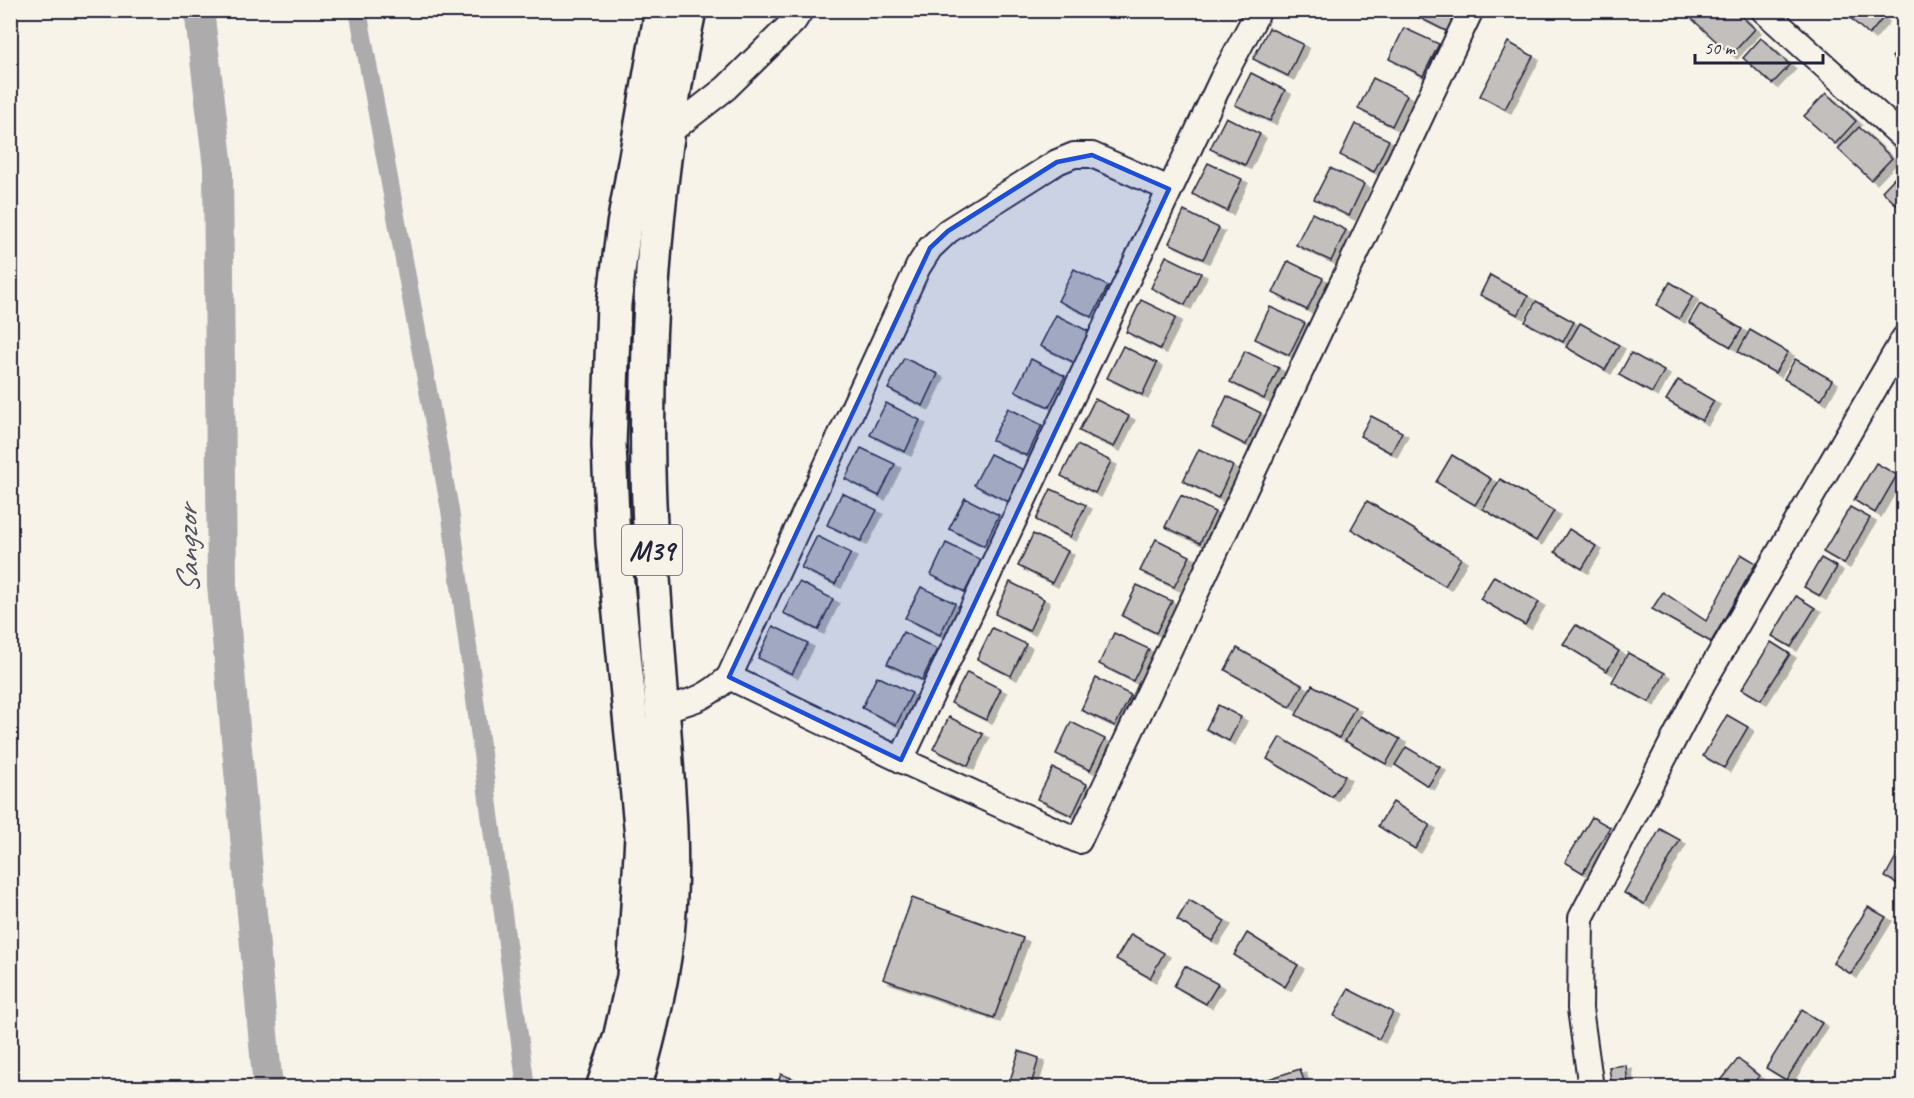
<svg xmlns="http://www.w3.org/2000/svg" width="1914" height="1098" viewBox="0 0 1914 1098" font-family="Caveat,sans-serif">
	<defs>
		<filter id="shadow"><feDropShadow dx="6" dy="4" stdDeviation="0" flood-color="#0004"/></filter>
	</defs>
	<rect width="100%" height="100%" fill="#f7f3e8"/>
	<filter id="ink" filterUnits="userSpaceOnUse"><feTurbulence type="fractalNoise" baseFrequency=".0167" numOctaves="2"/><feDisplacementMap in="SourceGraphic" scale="12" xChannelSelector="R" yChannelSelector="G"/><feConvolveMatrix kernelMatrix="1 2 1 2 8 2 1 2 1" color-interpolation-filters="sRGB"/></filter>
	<g filter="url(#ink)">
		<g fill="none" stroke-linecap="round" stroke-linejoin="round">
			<path stroke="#aeabad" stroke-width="18" d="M358 10 450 510 526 1088"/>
			<path stroke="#aeabad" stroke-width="30" d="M199 10 218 167 222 585 268 1088"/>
		</g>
		<g fill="#c2bfbd" stroke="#22223b" stroke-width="1.5" filter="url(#shadow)">
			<path d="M1416 10H1459L1448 32 1414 15Z"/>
			<path d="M1697 10H1735L1755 29 1731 55 1691 18Z"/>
			<path d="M1855 10H1874L1883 18 1869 35 1849 17Z"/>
			<path d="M1269 28 1303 44 1288 76 1253 59Z"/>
			<path d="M1404 28 1439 44 1423 76 1389 59Z"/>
			<path d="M1761 38 1790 65 1772 84 1743 58Z"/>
			<path d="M1508 42 1533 56 1505 109 1480 96Z"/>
			<path d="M1904 45V68L1892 57Z"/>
			<path d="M1251 73 1285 90 1270 121 1235 105Z"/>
			<path d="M1373 78 1407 95 1392 126 1358 109Z"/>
			<path d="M1826 93 1856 121 1835 144 1804 116Z"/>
			<path d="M1226 117 1260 134 1245 165 1210 149Z"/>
			<path d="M1355 124 1389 140 1374 172 1340 155Z"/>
			<path d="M1859 127 1892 158 1871 180 1838 149Z"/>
			<path d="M1208 163 1242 179 1227 211 1192 194Z"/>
			<path d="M1330 168 1364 184 1349 216 1314 199Z"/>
			<path d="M1901 171 1904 173V212L1882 191Z"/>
			<path d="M1184 211 1219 228 1203 259 1169 243Z"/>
			<path d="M1312 213 1346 230 1331 261 1296 245Z"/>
			<path d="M1166 256 1201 273 1185 305 1151 288Z"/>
			<path d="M1288 261 1323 278 1307 310 1273 293Z"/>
			<path d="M1074 269 1108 286 1092 317 1058 301Z"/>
			<path d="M1490 275 1528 296 1518 315 1480 295Z"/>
			<path d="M1670 282 1693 296 1679 319 1657 305Z"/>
			<path d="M1141 300 1176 317 1160 349 1126 332Z"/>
			<path d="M1536 301 1574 322 1563 342 1525 322Z"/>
			<path d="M1700 304 1742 329 1731 347 1689 322Z"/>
			<path d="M1270 307 1305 323 1289 355 1255 339Z"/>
			<path d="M1056 315 1090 332 1075 363 1040 346Z"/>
			<path d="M1580 323 1619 345 1605 370 1566 347Z"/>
			<path d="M1750 330 1788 352 1775 373 1738 352Z"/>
			<path d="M1123 346 1157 363 1142 395 1107 378Z"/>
			<path d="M1245 351 1279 368 1264 399 1230 382Z"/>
			<path d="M1631 353 1664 371 1652 393 1619 375Z"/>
			<path d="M904 358 938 374 923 406 888 389Z"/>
			<path d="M1031 359 1065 376 1049 407 1015 391Z"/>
			<path d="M1795 359 1832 380 1821 400 1784 379Z"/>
			<path d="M1678 380 1714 401 1702 421 1666 400Z"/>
			<path d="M1227 396 1261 413 1246 445 1212 428Z"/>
			<path d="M1095 399 1129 416 1114 447 1079 431Z"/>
			<path d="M886 403 920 420 905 452 870 435Z"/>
			<path d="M1008 408 1042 425 1027 456 992 440Z"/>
			<path d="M1371 416 1402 432 1391 453 1360 436Z"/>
			<path d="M1077 445 1111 461 1095 493 1061 476Z"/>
			<path d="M861 448 895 464 879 496 845 479Z"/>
			<path d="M1199 449 1233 466 1218 498 1183 481Z"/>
			<path d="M990 454 1024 470 1009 502 974 485Z"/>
			<path d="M1452 455 1491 479 1475 505 1436 482Z"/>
			<path d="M1876 463 1897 475 1875 513 1854 500Z"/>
			<path d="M1500 479 1554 511 1536 541 1483 509Z"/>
			<path d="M1051 489 1086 505 1070 537 1036 520Z"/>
			<path d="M842 493 877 510 861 541 827 525Z"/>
			<path d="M1181 495 1215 512 1200 543 1165 527Z"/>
			<path d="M965 498 999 515 984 546 949 529Z"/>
			<path d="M1367 501 1461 558 1445 586 1351 529Z"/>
			<path d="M1850 507 1870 518 1844 564 1823 552Z"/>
			<path d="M1569 529 1596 546 1582 569 1555 552Z"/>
			<path d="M1033 534 1068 551 1052 583 1018 566Z"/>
			<path d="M817 536 851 553 835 584 801 568Z"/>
			<path d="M1156 539 1190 556 1174 587 1140 571Z"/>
			<path d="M946 543 981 560 965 592 931 575Z"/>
			<path d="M1741 554 1756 563 1711 642 1652 609 1663 592 1706 621Z"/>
			<path d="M1821 558 1837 567 1820 596 1804 587Z"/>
			<path d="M1494 576 1539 602 1525 625 1480 599Z"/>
			<path d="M799 582 833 599 818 630 783 613Z"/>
			<path d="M1010 582 1044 599 1029 631 995 614Z"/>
			<path d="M1137 585 1172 601 1156 633 1122 616Z"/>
			<path d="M921 587 955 603 940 635 905 618Z"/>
			<path d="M1796 596 1815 608 1791 647 1772 636Z"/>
			<path d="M1576 625 1619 651 1607 671 1563 644Z"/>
			<path d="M773 626 808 643 792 674 758 658Z"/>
			<path d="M992 628 1026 644 1011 676 977 659Z"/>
			<path d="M903 632 937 649 922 680 887 664Z"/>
			<path d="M1114 633 1149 649 1133 681 1099 664Z"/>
			<path d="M1771 642 1790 654 1761 700 1742 689Z"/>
			<path d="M1237 648 1302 685 1290 707 1225 670Z"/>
			<path d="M1628 653 1665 673 1649 702 1612 682Z"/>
			<path d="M967 672 1001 689 986 720 951 703Z"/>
			<path d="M877 676 912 693 896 725 862 708Z"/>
			<path d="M1096 678 1131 695 1115 726 1081 710Z"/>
			<path d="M1312 685 1355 707 1339 738 1296 715Z"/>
			<path d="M1218 705 1241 717 1229 741 1206 729Z"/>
			<path d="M1727 715 1748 727 1724 768 1703 756Z"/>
			<path d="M1360 716 1400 739 1386 764 1345 741Z"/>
			<path d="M949 717 983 734 968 766 933 749Z"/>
			<path d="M1071 722 1105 739 1090 770 1056 754Z"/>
			<path d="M1280 737 1345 776 1332 797 1267 759Z"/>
			<path d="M1406 747 1440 767 1428 786 1395 765Z"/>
			<path d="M1053 768 1087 784 1072 816 1037 799Z"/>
			<path d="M1393 802 1430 825 1415 849 1378 826Z"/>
			<path d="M1592 817 1610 827 1583 873 1565 862Z"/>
			<path d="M1660 829 1680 840 1644 904 1624 893Z"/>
			<path d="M1904 842V887L1885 877Z"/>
			<path d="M912 898 1023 938 994 1018 883 979Z"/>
			<path d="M1189 900 1225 921 1212 941 1177 920Z"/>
			<path d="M1868 907 1886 917 1851 974 1833 963Z"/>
			<path d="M1247 933 1298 965 1285 987 1234 955Z"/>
			<path d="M1131 934 1164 953 1150 978 1116 959Z"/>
			<path d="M1185 966 1218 984 1206 1004 1174 986Z"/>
			<path d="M1348 989 1393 1012 1379 1039 1334 1016Z"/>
			<path d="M1802 1010 1822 1023 1786 1080 1766 1068Z"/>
			<path d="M1019 1051 1039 1058 1030 1088H1020L1009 1084Z"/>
			<path d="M1738 1059 1759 1076 1750 1088H1715Z"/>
			<path d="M1626 1065 1628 1088H1612L1609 1067Z"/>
			<path d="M1300 1069 1305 1084 1292 1088H1240Z"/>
			<path d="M781 1074 804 1083 803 1088H776Z"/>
		</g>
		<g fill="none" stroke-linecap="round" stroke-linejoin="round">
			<defs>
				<g id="minor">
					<path d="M1259 10 1222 79 901 760 1079 841 1471 10"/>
					<path d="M1763 10 1904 138"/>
					<path d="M667 134 726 88 794 21 801 10"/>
					<path d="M729 677 901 760"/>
					<path d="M663 709C693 701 705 699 729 677L918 267 930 248 948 231 1057 162 1074 155H1092L1169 189"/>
					<path d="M1591 1088 1580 1009 1581 918 1703 683 1904 338"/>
				</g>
				<g id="highway">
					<path d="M603 1088 620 1039 634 977 642 836 613 543 609 444 614 304 624 225 662 10"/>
					<path d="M634 1088C651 1030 665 972 669 912 673 857 669 803 665 748 659 656 650 563 648 471 645 316 657 162 689 10"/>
				</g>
			</defs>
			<use href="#minor" stroke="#22223b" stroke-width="28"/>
			<use href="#highway" stroke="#22223b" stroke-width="38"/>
			<use href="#minor" stroke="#f7f3e8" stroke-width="24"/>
			<use href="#highway" stroke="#f7f3e8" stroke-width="33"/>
		</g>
	</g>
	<path fill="#1d4ed8" fill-opacity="0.2" stroke="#1d4ed8" stroke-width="4.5" stroke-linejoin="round" d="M1092 155 1169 189 901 760 729 677 930 248 948 231 1057 162Z"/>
	<g text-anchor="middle" stroke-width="4.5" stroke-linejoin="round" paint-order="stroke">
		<rect fill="#f7f3e8" stroke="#62616f" stroke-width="1.5" x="622" y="525" width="60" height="50" rx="4.5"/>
		<g font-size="28" font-weight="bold" fill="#22223b">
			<text x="652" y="560">M39</text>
		</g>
		<g font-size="32" font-style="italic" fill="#535263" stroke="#f7f3e8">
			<text transform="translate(187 550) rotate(-91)" y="11">Sangzor</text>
		</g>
	</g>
	<rect width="1914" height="1098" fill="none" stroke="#f7f3e8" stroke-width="36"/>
	<rect x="18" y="18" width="1878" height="1062" fill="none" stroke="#22223b" stroke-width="2" filter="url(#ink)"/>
	<path d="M1695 54v9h128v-9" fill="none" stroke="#22223b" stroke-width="3"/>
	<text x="1704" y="54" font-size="18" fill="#22223b" stroke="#f7f3e8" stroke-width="4.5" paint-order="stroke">50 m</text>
</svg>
